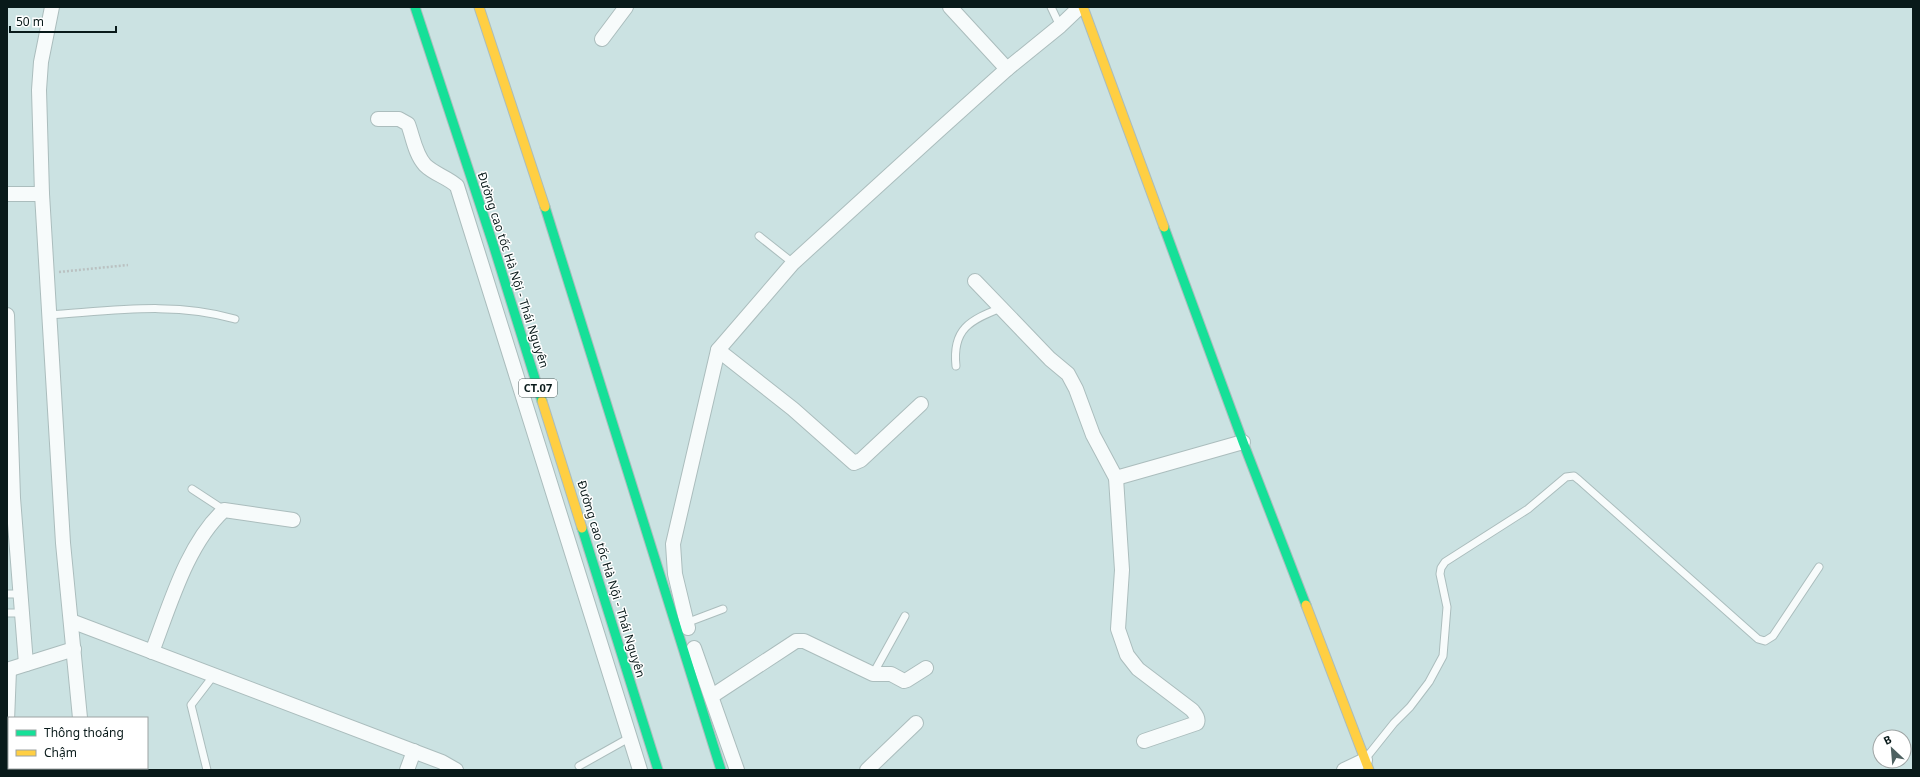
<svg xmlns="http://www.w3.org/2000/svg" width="1920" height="777" viewBox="0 0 1920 777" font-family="'Noto Sans',sans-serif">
	<rect width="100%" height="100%" fill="#cbe2e2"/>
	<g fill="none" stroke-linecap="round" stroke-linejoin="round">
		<defs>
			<g id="lane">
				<path d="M1051 7 1060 26"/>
				<path d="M759 236 793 263"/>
				<path d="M49 315C111 311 174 301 235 319"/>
				<path d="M956 366C952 329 970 320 1001 308"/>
				<path d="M192 489 224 510"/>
				<path d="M7 594H20"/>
				<path d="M7 613H22"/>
				<path d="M686 623 723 609"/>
				<path d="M873 674 905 616"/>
				<path d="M1366 758 1394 723 1410 707 1429 682 1443 656 1447 607 1440 574 1441 568 1445 562 1528 509 1566 477 1574 476 1579 480 1758 639 1765 641 1773 636 1819 567"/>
				<path d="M579 766 629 738"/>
				<path d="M207 770 191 705 214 675"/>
			</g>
			<g id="street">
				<path d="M52 7 41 62 39 90 42 194 63 543 80 718"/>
				<path d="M950 7 1007 69"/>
				<path d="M602 39 626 7"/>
				<path d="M378 119H399L408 124C413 137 415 154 425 165 434 174 447 177 457 186L640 770"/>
				<path d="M7 194H42"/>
				<path d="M975 281 1050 359 1068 374 1076 389 1093 435 1116 478 1122 570 1118 629 1127 655 1138 669 1192 710C1195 714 1199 718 1197 723L1144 741"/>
				<path d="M7 315 13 498 26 664"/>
				<path d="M718 350 793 409 854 463 861 460 921 404"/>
				<path d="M1116 478 1243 442"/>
				<path d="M71 621 442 762 456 770"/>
				<path d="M688 628 675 574 673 544 718 350 793 263 938 131 1007 69 1060 26 1080 7"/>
				<path d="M694 648 737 770"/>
				<path d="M152 652C170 605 187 544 224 510L293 520"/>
				<path d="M7 670 74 649"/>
				<path d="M712 696 796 641H804L873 674H891L904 681 907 680 926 668"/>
				<path d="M7 721 9 670"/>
				<path d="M81 768V770"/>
				<path d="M407 770 414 751"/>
				<path d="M867 770 916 723"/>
				<path d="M1344 770 1365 760"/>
			</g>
			<g id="fast">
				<path d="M415 7 493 244 542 401"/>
				<path d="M545 207 721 770"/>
				<path d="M1164 227 1243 442 1306 605"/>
				<path d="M582 528 658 770"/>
			</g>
			<g id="slow">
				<path d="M479 7 545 207"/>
				<path d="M1083 7 1164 227"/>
				<path d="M542 401 582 528"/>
				<path d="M1306 605 1369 770"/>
			</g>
		</defs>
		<use href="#lane" stroke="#abbdbd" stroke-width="9"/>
		<use href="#street" stroke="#abbdbd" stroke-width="16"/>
		<use href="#fast" stroke="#abbdbd" stroke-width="11"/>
		<use href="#slow" stroke="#abbdbd" stroke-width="11"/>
		<path stroke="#bac1c1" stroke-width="2.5" stroke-dasharray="2 2" stroke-linecap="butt" d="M59 272 128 265"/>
		<use href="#lane" stroke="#f7fbfb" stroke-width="7"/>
		<use href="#street" stroke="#f7fbfb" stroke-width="14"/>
		<use href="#fast" stroke="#16e098" stroke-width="9"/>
		<use href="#slow" stroke="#ffcf43" stroke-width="9"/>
	</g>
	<g text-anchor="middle" stroke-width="3" stroke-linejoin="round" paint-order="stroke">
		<rect fill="#fff" stroke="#535f5f" stroke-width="1" x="519" y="379" width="38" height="18" rx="3"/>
		<g font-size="11" font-weight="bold" fill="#091a1a">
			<text x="538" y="392">CT.07</text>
		</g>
		<g font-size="12" fill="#091a1a" stroke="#fff">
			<text transform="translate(513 270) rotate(72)" y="4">Đường cao tốc Hà Nội - Thái Nguyên</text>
			<text transform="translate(611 579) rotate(73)" y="4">Đường cao tốc Hà Nội - Thái Nguyên</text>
		</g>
	</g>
	<rect width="1920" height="777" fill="none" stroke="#091a1a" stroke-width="16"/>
	<rect x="8" y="717" width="140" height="52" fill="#ffffff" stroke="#9da3a3"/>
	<rect x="16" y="730" width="20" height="6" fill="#16e098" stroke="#9da3a3"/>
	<text x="44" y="737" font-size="12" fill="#091a1a">Thông thoáng</text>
	<rect x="16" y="750" width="20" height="6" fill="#ffcf43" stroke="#9da3a3"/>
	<text x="44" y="757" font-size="12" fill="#091a1a">Chậm</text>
	<g transform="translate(1892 749) rotate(334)"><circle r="19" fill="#ffffff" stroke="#9da3a3"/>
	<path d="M0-3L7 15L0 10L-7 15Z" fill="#4d6060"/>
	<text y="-6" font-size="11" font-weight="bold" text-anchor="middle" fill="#091a1a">B</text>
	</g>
	<path d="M10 26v6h106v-6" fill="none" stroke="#091a1a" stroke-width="2"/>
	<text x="16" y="26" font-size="12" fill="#091a1a" stroke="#ffffff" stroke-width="3" paint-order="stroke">50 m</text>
</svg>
